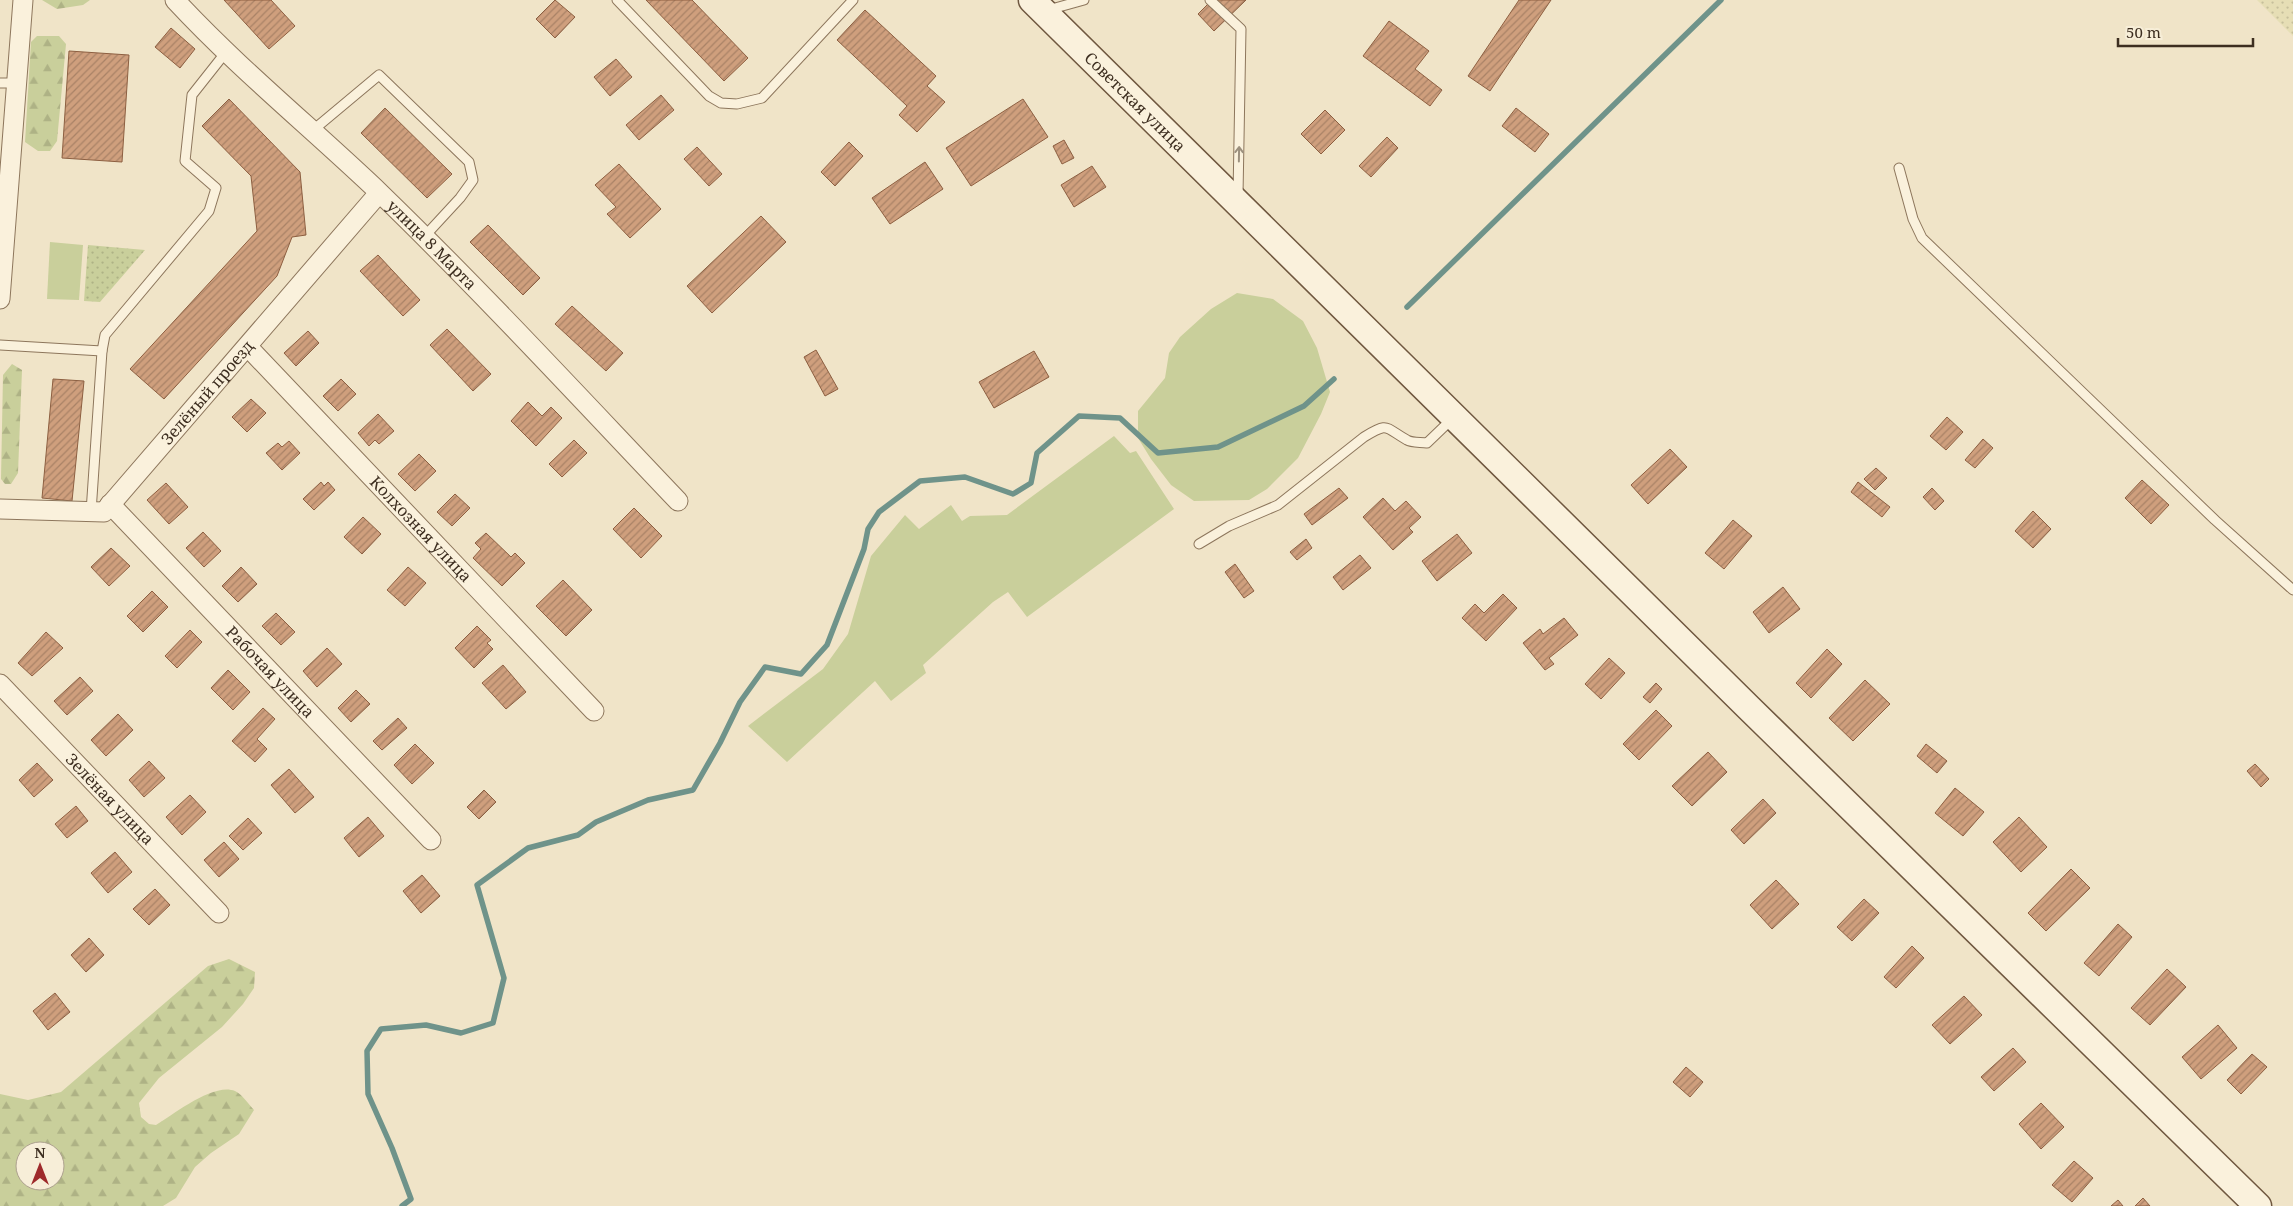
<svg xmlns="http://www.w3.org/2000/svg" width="2293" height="1206" viewBox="0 0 2293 1206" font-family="'Noto Serif',serif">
	<defs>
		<pattern id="farmland-dots" width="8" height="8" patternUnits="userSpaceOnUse" patternTransform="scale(1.25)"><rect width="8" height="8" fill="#e6deb5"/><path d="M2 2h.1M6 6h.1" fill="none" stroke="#c6bf9b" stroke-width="1.8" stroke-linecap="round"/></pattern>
		<pattern id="forest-firs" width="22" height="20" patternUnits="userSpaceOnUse" patternTransform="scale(1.25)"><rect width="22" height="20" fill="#c9cf9b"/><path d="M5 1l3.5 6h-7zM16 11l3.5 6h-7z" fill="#aeb285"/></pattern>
		<pattern id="park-dots" width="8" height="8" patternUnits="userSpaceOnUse" patternTransform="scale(1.25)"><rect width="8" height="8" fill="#c9cf9b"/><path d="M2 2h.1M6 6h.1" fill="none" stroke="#aeb285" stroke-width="1.8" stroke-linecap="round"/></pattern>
		<pattern id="building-hatch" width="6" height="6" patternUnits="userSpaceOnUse" patternTransform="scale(1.25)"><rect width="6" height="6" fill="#cf9f7d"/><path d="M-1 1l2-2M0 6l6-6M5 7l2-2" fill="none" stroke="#a98266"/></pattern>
	</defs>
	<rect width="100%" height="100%" fill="#f0e4c8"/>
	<path fill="url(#farmland-dots)" d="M2257 0H2293V36Z"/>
	<g fill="#c9cf9b">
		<path d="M50 242 83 245 79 300 47 299Z"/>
		<path d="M1237 293 1273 299 1303 321 1317 348 1330 392 1321 414 1298 458 1267 489 1249 500 1194 501 1171 485 1151 459 1138 438V411L1165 378 1169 353 1180 337 1211 309Z"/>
		<path d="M1114 436 1130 453 1136 451 1174 509 1027 617 1008 592 993 602 923 665 926 673 891 701 875 681 787 762 748 726 823 669 848 634 871 556 905 515 919 529 951 505 962 521 970 516 1007 515Z"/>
	</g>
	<g fill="url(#forest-firs)" fill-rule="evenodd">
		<path d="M42 0H90L83 5 57 9Z"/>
		<path d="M37 36H59L66 44 57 141 50 151H38L25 142 31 42Z"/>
		<path d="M12 364 22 370 18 473 11 484H5L1 479 3 375Z"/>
		<path d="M229 959 255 972 254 988 243 1004 222 1027 159 1078 139 1103 141 1117 149 1124 156 1125C174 1114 214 1082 235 1091 242 1094 249 1105 254 1110L239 1134 211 1153 195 1167 176 1198 163 1206H0V1094L28 1100 61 1092 208 966ZM25 1151H55V1181H25Z"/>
	</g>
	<path fill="url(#park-dots)" d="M88 245 145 250 100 302 84 301Z"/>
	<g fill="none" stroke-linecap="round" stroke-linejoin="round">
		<g stroke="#6f938a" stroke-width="5.5">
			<path d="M1407 307 1721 0"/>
			<path d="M402 1206 411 1199 392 1148 368 1094 367 1051 381 1029 426 1025 461 1033 493 1023 504 978 477 885 528 848 578 835 596 822 648 800 693 790 720 743 740 702 765 667 801 674 827 645 864 549 868 529 879 512 920 481 965 477 1013 494 1031 483 1037 453 1079 416 1120 418 1158 453 1218 447 1304 406 1334 379"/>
		</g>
	</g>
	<g fill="url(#building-hatch)" stroke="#8d5f41">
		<path d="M224 0H271L295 26 269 49Z"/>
		<path d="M555 0 575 17 555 38 536 19Z"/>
		<path d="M646 0H692L748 58 724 81Z"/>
		<path d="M1212 0H1246L1214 31 1198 14Z"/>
		<path d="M1519 0H1551L1490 91 1468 76Z"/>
		<path d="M865 10 936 76 927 86 945 102 917 132 899 115 907 106 837 40Z"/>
		<path d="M1389 21 1429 51 1415 69 1442 90 1430 106 1363 56Z"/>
		<path d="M171 28 195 49 180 68 155 47Z"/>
		<path d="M69 51 129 55 122 162 62 158Z"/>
		<path d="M616 59 632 77 610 96 594 77Z"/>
		<path d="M661 95 674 110 639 140 626 125Z"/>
		<path d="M229 99 300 172 306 235 292 237 277 276 164 399 130 369 257 231 251 176 202 126Z"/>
		<path d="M1023 99 1048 137 971 186 946 148Z"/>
		<path d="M385 108 452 174 427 198 361 133Z"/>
		<path d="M1516 108 1549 134 1535 152 1502 126Z"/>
		<path d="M1325 110 1345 130 1321 154 1301 134Z"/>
		<path d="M1387 137 1398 148 1371 177 1359 166Z"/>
		<path d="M1064 140 1074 158 1062 164 1053 146Z"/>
		<path d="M849 142 863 156 835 186 821 172Z"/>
		<path d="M697 147 722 174 709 186 684 159Z"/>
		<path d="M925 162 943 189 890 224 872 198Z"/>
		<path d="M619 164 661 209 630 238 607 214 616 207 595 185Z"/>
		<path d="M1092 166 1106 187 1074 207 1061 185Z"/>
		<path d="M761 216 786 242 712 313 687 286Z"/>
		<path d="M488 225 540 278 523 295 470 242Z"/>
		<path d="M378 255 420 300 403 316 360 271Z"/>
		<path d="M572 306 623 353 606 371 555 324Z"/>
		<path d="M447 329 491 374 473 391 430 345Z"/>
		<path d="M308 331 319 343 296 366 284 353Z"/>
		<path d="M816 350 838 389 825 396 804 357Z"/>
		<path d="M1034 351 1049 377 994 408 979 382Z"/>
		<path d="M53 379 84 381 72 501 42 498Z"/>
		<path d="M341 379 356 394 338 411 323 396Z"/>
		<path d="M251 399 266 413 247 432 232 417Z"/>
		<path d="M528 402 542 416 551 407 562 418 536 446 511 421Z"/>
		<path d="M378 414 394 431 379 444 375 440 369 446 358 433Z"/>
		<path d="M1947 417 1963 432 1946 450 1930 436Z"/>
		<path d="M1983 439 1993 448 1975 468 1965 460Z"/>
		<path d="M574 440 587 453 562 477 549 464Z"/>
		<path d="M289 441 300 453 282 470 266 453 278 443 282 447Z"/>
		<path d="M1670 449 1687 467 1648 504 1631 485Z"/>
		<path d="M419 454 436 471 415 491 398 474Z"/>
		<path d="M1876 468 1887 478 1875 490 1864 479Z"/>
		<path d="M2142 480 2169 505 2151 524 2125 498Z"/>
		<path d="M321 482 324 486 328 482 335 490 314 510 303 499Z"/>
		<path d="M1858 482 1890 507 1882 517 1851 492Z"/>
		<path d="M166 483 188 507 169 524 147 500Z"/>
		<path d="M1339 488 1348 498 1312 525 1304 514Z"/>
		<path d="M1932 488 1944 501 1935 510 1923 497Z"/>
		<path d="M455 494 470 508 452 526 437 512Z"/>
		<path d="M1383 498 1395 511 1406 501 1421 517 1409 528 1413 532 1393 550 1363 517Z"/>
		<path d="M634 508 662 536 641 558 613 529Z"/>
		<path d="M2033 511 2051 529 2033 548 2015 531Z"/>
		<path d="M363 517 381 534 362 554 344 537Z"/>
		<path d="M1733 520 1752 536 1724 569 1705 553Z"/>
		<path d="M203 532 221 551 204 567 186 548Z"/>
		<path d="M486 533 511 557 515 553 525 563 502 586 473 558 481 549 475 543Z"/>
		<path d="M1457 534 1472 553 1437 581 1422 561Z"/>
		<path d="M1306 539 1312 548 1297 560 1290 552Z"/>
		<path d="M111 548 130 566 109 586 91 567Z"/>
		<path d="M1360 555 1371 568 1343 590 1333 577Z"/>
		<path d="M1235 564 1254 591 1244 598 1225 572Z"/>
		<path d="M241 567 257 584 238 602 222 586Z"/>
		<path d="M408 567 426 583 405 606 387 590Z"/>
		<path d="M563 580 592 610 566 636 536 606Z"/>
		<path d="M1783 587 1800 609 1769 633 1753 612Z"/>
		<path d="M152 591 168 607 143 632 127 616Z"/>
		<path d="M1503 594 1517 608 1486 641 1462 618 1475 604 1484 613Z"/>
		<path d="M276 613 295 632 281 645 262 626Z"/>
		<path d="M1564 618 1578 635 1549 658 1554 664 1545 670 1523 643 1540 629 1543 634Z"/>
		<path d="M477 626 491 640 487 643 493 649 474 668 455 648Z"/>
		<path d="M190 630 202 642 177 668 165 656Z"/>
		<path d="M46 632 63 648 32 676 18 663Z"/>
		<path d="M327 648 342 664 317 687 303 671Z"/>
		<path d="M1827 649 1842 664 1811 698 1796 683Z"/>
		<path d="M1609 658 1625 673 1601 699 1585 684Z"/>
		<path d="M503 665 526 692 506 709 482 683Z"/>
		<path d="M228 670 250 692 233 710 211 688Z"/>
		<path d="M80 677 93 691 67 715 54 701Z"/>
		<path d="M1865 680 1890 704 1853 741 1829 718Z"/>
		<path d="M1656 683 1662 689 1650 703 1643 697Z"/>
		<path d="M356 690 370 704 351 722 338 708Z"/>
		<path d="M263 708 275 719 257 739 267 749 255 762 232 741Z"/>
		<path d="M1656 710 1672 726 1639 760 1623 744Z"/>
		<path d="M118 714 133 730 106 756 91 740Z"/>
		<path d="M398 718 407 728 382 750 373 741Z"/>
		<path d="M415 744 434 763 412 784 394 765Z"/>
		<path d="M1926 744 1947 761 1937 773 1917 756Z"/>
		<path d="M1708 752 1727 772 1692 806 1672 786Z"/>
		<path d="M149 761 165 778 144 797 129 780Z"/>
		<path d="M37 763 53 780 34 797 19 780Z"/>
		<path d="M2255 764 2269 779 2261 787 2247 771Z"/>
		<path d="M289 769 314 797 295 813 271 785Z"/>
		<path d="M1955 788 1984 812 1963 836 1935 813Z"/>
		<path d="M484 790 496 802 479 819 467 807Z"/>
		<path d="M190 795 206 812 182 835 166 817Z"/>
		<path d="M1763 799 1776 813 1744 844 1731 830Z"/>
		<path d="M76 806 88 821 67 838 55 824Z"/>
		<path d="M368 817 384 836 359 857 344 838Z"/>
		<path d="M2019 817 2047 847 2021 872 1993 842Z"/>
		<path d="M248 818 262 833 243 850 229 836Z"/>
		<path d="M224 842 239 859 219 877 204 860Z"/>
		<path d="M115 852 132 872 108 893 91 873Z"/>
		<path d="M2071 869 2090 888 2046 931 2028 913Z"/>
		<path d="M422 875 440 896 421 913 403 891Z"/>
		<path d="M1776 880 1799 904 1772 929 1750 905Z"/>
		<path d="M155 889 170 905 149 925 133 909Z"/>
		<path d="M1864 899 1879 913 1852 941 1837 927Z"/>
		<path d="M2118 924 2132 937 2099 976 2084 963Z"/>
		<path d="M89 938 104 955 86 972 71 955Z"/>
		<path d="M1912 946 1924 958 1896 988 1884 977Z"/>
		<path d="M2167 969 2186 987 2150 1025 2131 1008Z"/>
		<path d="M55 993 70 1012 48 1030 33 1011Z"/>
		<path d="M1964 996 1982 1015 1950 1044 1932 1025Z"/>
		<path d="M2218 1025 2237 1048 2201 1079 2182 1057Z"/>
		<path d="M2013 1048 2026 1062 1994 1091 1981 1077Z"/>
		<path d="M2252 1054 2267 1067 2241 1094 2227 1080Z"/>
		<path d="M1686 1067 1703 1082 1690 1097 1673 1082Z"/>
		<path d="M2041 1103 2064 1127 2041 1149 2019 1124Z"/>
		<path d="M2074 1161 2093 1178 2072 1202 2052 1185Z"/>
		<path d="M2143 1198 2150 1206H2135Z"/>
		<path d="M2118 1200 2123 1206H2111Z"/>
	</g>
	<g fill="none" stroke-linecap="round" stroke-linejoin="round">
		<defs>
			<g id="lane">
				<path d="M617 0 709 96 721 103 737 104 762 98 853 0"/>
				<path d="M1210 0 1241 29 1238 195"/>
				<path d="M1048 10 1084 0"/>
				<path d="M0 83H16"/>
				<path d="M312 131 379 75 469 162 473 180 460 198 424 237"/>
				<path d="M1899 168 1913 219 1922 238 2215 520 2293 590"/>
				<path d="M0 345 102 351"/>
				<path d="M91 512 102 351 105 335 209 211 216 188 185 161 192 95 226 52"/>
				<path d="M1199 544 1229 526 1278 505 1364 437C1389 422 1384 427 1407 440 1412 443 1420 442 1427 443L1453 418"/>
			</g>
			<g id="street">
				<path id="s1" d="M175 0C239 69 313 129 381 194 483 293 580 398 678 501"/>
				<path d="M0 299 23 0"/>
				<path id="s2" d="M248 347 594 711"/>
				<path id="s3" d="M110 504 431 840"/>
				<path id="s4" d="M0 509 104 512 379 193"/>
				<path id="s5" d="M0 684 219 913"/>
			</g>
			<g id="secondary">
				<path id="s6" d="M1032 0 1749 708 2258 1206"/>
			</g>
		</defs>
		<use href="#lane" stroke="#8d765c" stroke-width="11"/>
		<use href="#street" stroke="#8d765c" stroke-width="21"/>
		<use href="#secondary" stroke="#6f573f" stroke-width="29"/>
		<use href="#lane" stroke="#faf1dc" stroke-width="9"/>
		<use href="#street" stroke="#faf1dc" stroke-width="19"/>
		<use href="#secondary" stroke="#faf1dc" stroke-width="26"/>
	</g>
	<defs><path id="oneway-shaft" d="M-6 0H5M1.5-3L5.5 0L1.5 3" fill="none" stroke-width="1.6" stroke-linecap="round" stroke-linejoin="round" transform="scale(1.25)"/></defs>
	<use stroke="#9c907e" href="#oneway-shaft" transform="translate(1239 154) rotate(-89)"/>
	<g text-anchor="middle" stroke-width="5" stroke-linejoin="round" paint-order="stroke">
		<g font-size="16" fill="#3d2e20" stroke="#f7eed8">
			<text dy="6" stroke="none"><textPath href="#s6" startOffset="145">Советская улица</textPath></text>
			<text dy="6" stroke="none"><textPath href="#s1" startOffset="355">улица 8 Марта</textPath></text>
			<text dy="6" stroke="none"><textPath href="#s4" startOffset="262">Зелёный проезд</textPath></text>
			<text dy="6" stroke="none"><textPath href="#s2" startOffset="251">Колхозная улица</textPath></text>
			<text dy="6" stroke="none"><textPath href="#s3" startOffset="232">Рабочая улица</textPath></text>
			<text dy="6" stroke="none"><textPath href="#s5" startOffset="159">Зелёная улица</textPath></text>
		</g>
	</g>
	<g transform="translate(40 1166)"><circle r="24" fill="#f7eed8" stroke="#ada18e"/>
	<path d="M0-4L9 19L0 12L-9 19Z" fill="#9e2a2b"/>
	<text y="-8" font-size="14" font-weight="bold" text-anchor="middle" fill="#3d2e20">N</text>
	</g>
	<path d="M2118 38v8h135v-8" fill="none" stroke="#3d2e20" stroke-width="2.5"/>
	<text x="2126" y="38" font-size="15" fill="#3d2e20" stroke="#f7eed8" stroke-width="4" paint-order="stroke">50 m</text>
</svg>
